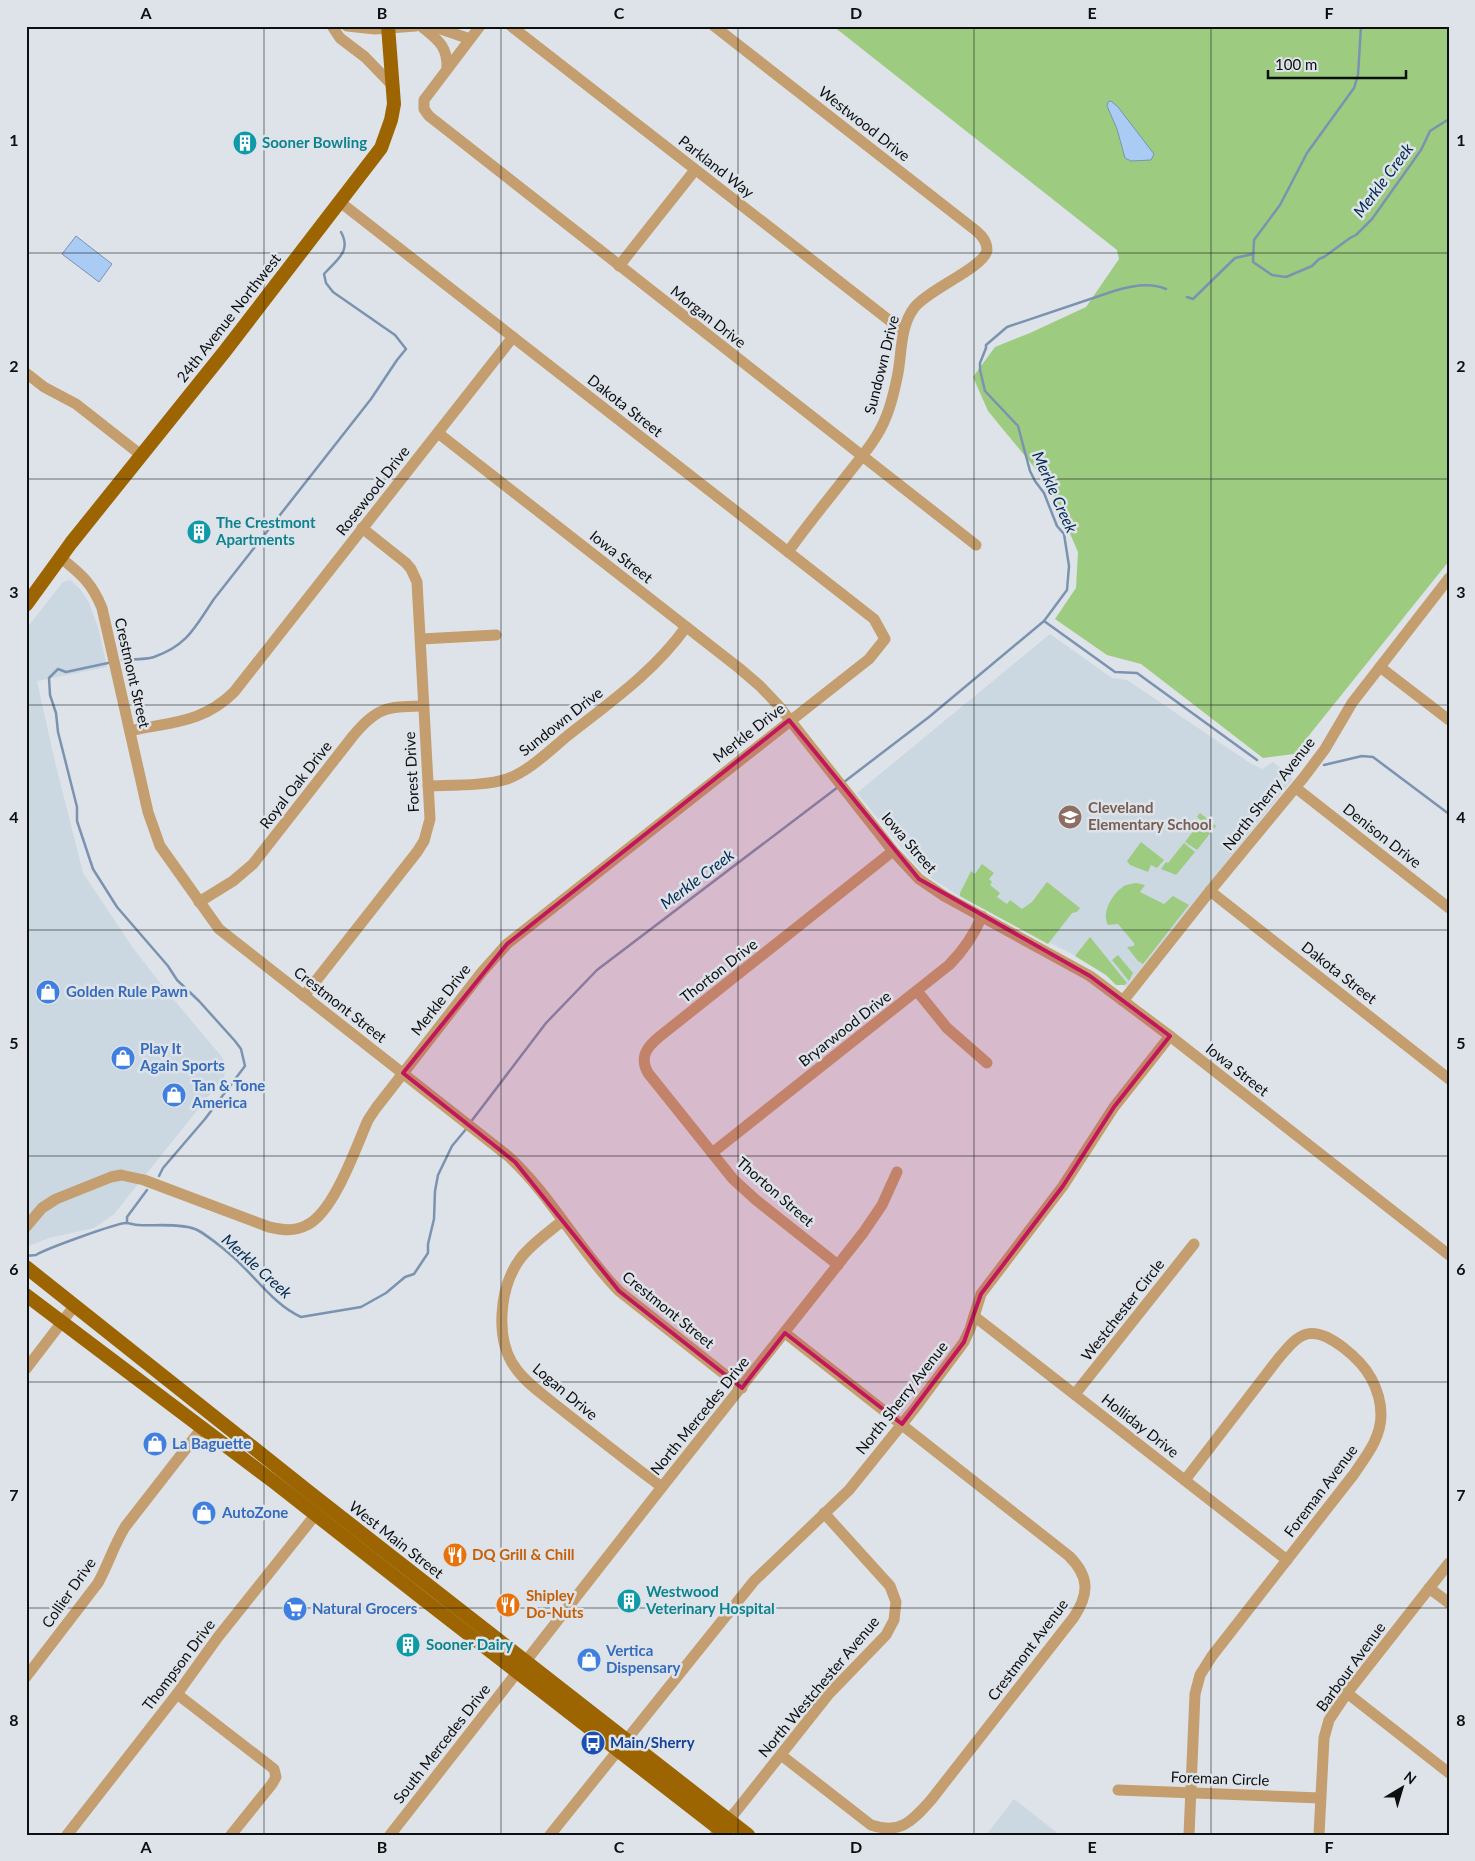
<svg xmlns="http://www.w3.org/2000/svg" width="1475" height="1861" viewBox="0 0 1475 1861" font-family="Lato,sans-serif">
	<rect width="100%" height="100%" fill="#dde3e8"/>
	<g fill="#cbd8e1">
		<path d="M70 580 80 589 89 603 98 627 107 667 37 681 54 758 83 873 133 948 164 988 222 1057 226 1067 224 1077 114 1214 94 1228 49 1238 26 1247V629L63 582Z"/>
		<path d="M1050 634 1112 678 1127 680 1250 763 1262 769 1273 762 1293 779 1126 987 1074 955 962 898 934 880 924 873 911 859 857 793Z"/>
		<path d="M1014 1799 1060 1835H986Z"/>
	</g>
	<g fill="#9dcb80">
		<path d="M833 26H1449V561L1294 754 1263 758 1141 664 1107 655 1055 619 1076 588 1078 552 1049 485 988 411 973 377 995 347 1030 333 1086 307 1119 259 1117 250Z"/>
		<path d="M1200 813 1216 826 1213 830 1197 817Z"/>
		<path d="M1200 822 1212 831 1197 850 1185 842Z"/>
		<path d="M1141 842 1164 860 1157 868 1151 865 1148 872 1130 865 1127 861Z"/>
		<path d="M1184 843 1195 852 1176 875 1161 869 1166 862 1168 863Z"/>
		<path d="M982 864 994 873 989 879 992 882 990 885 1000 893 997 897 1007 904 1010 900 1022 909 1032 902 1047 882 1080 908 1077 912 1072 913 1048 944 960 896V893L971 871 975 874Z"/>
		<path d="M1136 883 1145 885 1140 892 1164 904 1173 896 1189 905 1143 964 1138 961 1127 947 1134 946V943L1118 924 1108 925C1101 912 1113 893 1124 886 1128 884 1132 884 1136 883Z"/>
		<path d="M1090 937 1127 983 1124 985H1116L1106 975 1075 956Z"/>
		<path d="M1118 955 1133 973 1129 981 1112 960Z"/>
	</g>
	<g fill="#aacbf4" stroke="#7b93b0">
		<path d="M1111 101 1118 107 1154 154 1151 160 1131 161 1125 158 1117 129 1107 106 1108 102Z"/>
		<path d="M76 236 112 264 99 282 62 254Z"/>
	</g>
	<g fill="none" stroke-linecap="round" stroke-linejoin="round">
		<g stroke="#7b93b0" stroke-width="2.5">
			<path d="M1361 26 1358 75 1354 88 1307 153 1280 205 1254 240 1253 262 1272 275 1286 277 1312 266 1319 259 1324 257 1350 238 1356 235 1372 219 1421 150 1430 131 1449 119"/>
			<path d="M1187 297 1193 299 1235 258 1253 254"/>
			<path d="M1044 621 1115 672 1137 673 1257 760"/>
			<path d="M122 660C132 659 144 660 154 657 188 645 195 627 214 599L371 399 397 360 406 349 395 335 333 292 326 283 324 274C336 260 352 252 341 232"/>
			<path d="M108 663 66 672 58 669 49 678 50 695 56 713 58 732 77 807V821L93 869 117 907 168 966 177 980 199 1001 235 1041 241 1049 245 1066 205 1119 163 1168 159 1176"/>
			<path d="M1324 765 1362 756 1373 757 1449 814"/>
			<path d="M844 782 929 717 1044 621 1067 590 1069 566 1064 534 1057 526 1044 493 1035 481 1030 471 1018 426 985 391 980 370V363L986 348V345L1007 327 1114 291C1130 286 1150 282 1166 289"/>
			<path d="M470 1123 546 1023 597 970 838 787"/>
			<path d="M127 1223V1217L147 1190"/>
			<path d="M26 1256 36 1255C45 1249 117 1223 126 1223 130 1223 134 1225 138 1225 154 1226 180 1223 195 1229 203 1232 225 1250 232 1256 255 1276 274 1305 301 1317L361 1307 386 1293 405 1277 414 1274 428 1253V1244L434 1219 435 1191 438 1175 452 1146 467 1128"/>
		</g>
		<g stroke="#c49e6e" stroke-width="11">
			<path d="M332 26 340 38 365 57 393 86"/>
			<path d="M347 26 375 29 416 26"/>
			<path d="M421 26C438 40 448 46 447 69"/>
			<path d="M432 26 470 39"/>
			<path d="M480 26 424 100V109L429 116 976 545"/>
			<path d="M511 26 903 331"/>
			<path d="M714 26 970 226C978 232 987 239 987 250 985 267 927 290 914 308 900 327 902 351 898 373 895 388 892 403 886 417 878 438 862 456 848 474 828 500 807 525 788 552"/>
			<path d="M619 266 695 170"/>
			<path d="M26 373 44 387 76 404 141 455"/>
			<path d="M438 433 739 668 760 686 778 705 893 851 919 879 944 896 1090 976 1170 1036 1449 1255"/>
			<path d="M61 558C81 574 92 583 102 608L148 812 160 846 219 929 508 1156C551 1195 578 1249 619 1291L742 1388"/>
			<path d="M421 639 496 635"/>
			<path d="M1380 667 1449 720"/>
			<path d="M130 731C170 722 203 723 234 692L513 337"/>
			<path d="M428 786C450 785 486 786 507 779 529 771 548 752 566 737 609 703 654 672 686 627"/>
			<path d="M1296 788 1449 908"/>
			<path d="M1210 891 1449 1079"/>
			<path d="M199 902 233 881 253 864 353 736C377 707 386 707 423 706"/>
			<path d="M917 991 947 1028 987 1063"/>
			<path d="M304 996 417 852 424 841 430 819 417 582 411 569 406 563 362 528"/>
			<path d="M1123 1001 1210 891 1304 777 1325 749 1352 703 1449 578"/>
			<path d="M712 1153 949 965C964 950 974 935 982 916"/>
			<path d="M562 1221C548 1233 531 1244 520 1259 499 1288 494 1341 517 1370 530 1387 549 1399 566 1413 598 1438 629 1463 662 1487"/>
			<path d="M26 1227 42 1208 56 1199 111 1177 121 1175 144 1180 269 1227C283 1230 294 1232 307 1225 334 1212 356 1147 368 1120L376 1108 482 972 507 944 869 659 885 639 874 619 340 202"/>
			<path d="M838 1265 756 1200 733 1179 648 1073C639 1057 647 1047 659 1037L893 851"/>
			<path d="M974 1316 1287 1560"/>
			<path d="M26 1369 75 1305"/>
			<path d="M1075 1394 1194 1244"/>
			<path d="M1185 1480 1278 1359C1286 1350 1295 1337 1307 1334 1328 1329 1362 1361 1371 1378 1377 1389 1381 1402 1381 1415 1381 1438 1366 1456 1354 1474L1212 1656 1200 1675 1195 1694 1189 1835"/>
			<path d="M1429 1588 1449 1603"/>
			<path d="M26 1677 98 1583C108 1565 114 1545 125 1527L202 1428"/>
			<path d="M1347 1693 1449 1773"/>
			<path d="M177 1694 274 1769 276 1777 272 1784 231 1835"/>
			<path d="M781 1755 871 1825C901 1835 912 1821 931 1800L1074 1617C1089 1594 1090 1577 1069 1556L785 1333"/>
			<path d="M1118 1790 1320 1798"/>
			<path d="M67 1835 177 1694 218 1637 316 1514"/>
			<path d="M390 1835 662 1487 863 1233 882 1205 897 1172"/>
			<path d="M550 1835 754 1581 849 1490 915 1408 964 1342 970 1329 981 1294 1063 1186 1114 1107 1170 1036"/>
			<path d="M715 1835 737 1810 828 1695 886 1635 894 1620 896 1602 890 1586 824 1513"/>
			<path d="M1319 1835 1324 1738 1329 1720 1347 1693 1449 1563"/>
		</g>
		<g stroke="#9c6502" stroke-width="14">
			<path d="M26 605 71 543 225 351 381 148 391 120 394 104 388 26"/>
			<path d="M26 1267 314 1496 748 1835"/>
			<path d="M26 1295 274 1482 427 1602 727 1835"/>
		</g>
	</g>
	<path fill="#c2185b" fill-opacity="0.2" stroke="#c2185b" stroke-width="4" stroke-linejoin="round" d="M789 720 919 879 1090 976 1170 1036 1114 1107 1063 1186 981 1294 964 1342 902 1424 785 1333 742 1388 619 1291 515 1162 403 1073 507 944Z"/>
	<path fill="none" stroke="#0d0f11" stroke-width="1" stroke-opacity="0.55" d="M264 26V1835M501 26V1835M738 26V1835M974 26V1835M1211 26V1835M26 253H1449M26 479H1449M26 705H1449M26 930H1449M26 1156H1449M26 1382H1449M26 1608H1449"/>
	<defs>
		<symbol id="building-disc" viewBox="-11 -11 22 22"><circle r="9.5" fill="#0f9aa8" stroke="#dde3e8"/><path d="M-4-6H4V6H1V3H-1V6H-4ZM-2.5-4.3h1.7v1.8h-1.7ZM.8-4.3h1.7v1.8H.8ZM-2.5-1h1.7V.8h-1.7ZM.8-1h1.7V.8H.8Z" fill="#fff"/></symbol>
		<symbol id="school-disc" viewBox="-11 -11 22 22"><circle r="9.5" fill="#8d6e63" stroke="#dde3e8"/><path d="M0-5L7-2L0 1L-7-2ZM-4 1L0 2.5L4 1V4Q0 6-4 4Z" fill="#fff"/></symbol>
		<symbol id="shop-disc" viewBox="-11 -11 22 22"><circle r="9.5" fill="#3f7fe0" stroke="#dde3e8"/><path d="M-5-2.5h2.3a2.7 3.5 0 0 1 5.4 0H5L5.5 6h-11ZM-1.5-2.5h3a1.5 2.3 0 0 0-3 0Z" fill="#fff"/></symbol>
		<symbol id="restaurant-disc" viewBox="-11 -11 22 22"><circle r="9.5" fill="#e8710a" stroke="#dde3e8"/><path d="M-5-6h1v4h1v-4h1v4h1v-4h1v5L-1.5 .5V6h-2V.5L-5-1ZM5-6V6H3V1.5H1.5Q1.5-4 5-6Z" fill="#fff"/></symbol>
		<symbol id="supermarket-disc" viewBox="-11 -11 22 22"><circle r="9.5" fill="#3f7fe0" stroke="#dde3e8"/><path d="M-6-5.5h2.5l.6 2H6L4.5 2H-2.5L-4.4-4H-6ZM-1.5 3.2a1.3 1.3 0 1 0 .1 0ZM3 3.2a1.3 1.3 0 1 0 .1 0Z" fill="#fff"/></symbol>
		<symbol id="bus-disc" viewBox="-11 -11 22 22"><circle r="9.5" fill="#1a4fb4" stroke="#dde3e8"/><path d="M-5-6H5V4H4V6H2V4H-2V6H-4V4H-5ZM-3.5-4V0h7V-4ZM-3.5 1.2v1.5H-2V1.2ZM2 1.2v1.5H3.5V1.2Z" fill="#fff"/></symbol>
	</defs>
	<g fill-rule="evenodd">
		<use href="#building-disc" x="231" y="129" width="28" height="28"/>
		<use href="#building-disc" x="185" y="518" width="28" height="28"/>
		<use href="#school-disc" x="1056" y="803" width="28" height="28"/>
		<use href="#shop-disc" x="34" y="978" width="28" height="28"/>
		<use href="#shop-disc" x="109" y="1044" width="28" height="28"/>
		<use href="#shop-disc" x="160" y="1081" width="28" height="28"/>
		<use href="#shop-disc" x="141" y="1430" width="28" height="28"/>
		<use href="#shop-disc" x="190" y="1499" width="28" height="28"/>
		<use href="#restaurant-disc" x="441" y="1541" width="28" height="28"/>
		<use href="#building-disc" x="615" y="1587" width="28" height="28"/>
		<use href="#restaurant-disc" x="494" y="1591" width="28" height="28"/>
		<use href="#supermarket-disc" x="281" y="1595" width="28" height="28"/>
		<use href="#building-disc" x="394" y="1631" width="28" height="28"/>
		<use href="#shop-disc" x="575" y="1646" width="28" height="28"/>
		<use href="#bus-disc" x="579" y="1729" width="28" height="28"/>
	</g>
	<g text-anchor="middle" stroke-width="5" stroke-linejoin="round" paint-order="stroke">
		<g font-size="15" fill="#0d0f11" stroke="#dde3e8">
			<text transform="translate(864 124) rotate(38)" y="5">Westwood Drive</text>
			<text transform="translate(716 167) rotate(38)" y="5">Parkland Way</text>
			<text transform="translate(708 317) rotate(38)" y="5">Morgan Drive</text>
			<text transform="translate(229 318) rotate(-52)" y="5">24th Avenue Northwest</text>
			<text transform="translate(882 365) rotate(-76)" y="5">Sundown Drive</text>
			<text transform="translate(625 406) rotate(38)" y="5">Dakota Street</text>
			<text transform="translate(373 491) rotate(-52)" y="5">Rosewood Drive</text>
			<text transform="translate(621 557) rotate(38)" y="5">Iowa Street</text>
			<text transform="translate(132 673) rotate(77)" y="5">Crestmont Street</text>
			<text transform="translate(561 722) rotate(-38)" y="5">Sundown Drive</text>
			<text transform="translate(749 733) rotate(-38)" y="5">Merkle Drive</text>
			<text transform="translate(412 772) rotate(-93)" y="5">Forest Drive</text>
			<text transform="translate(296 785) rotate(-52)" y="5">Royal Oak Drive</text>
			<text transform="translate(1269 794) rotate(-52)" y="5">North Sherry Avenue</text>
			<text transform="translate(1382 836) rotate(38)" y="5">Denison Drive</text>
			<text transform="translate(909 843) rotate(49)" y="5">Iowa Street</text>
			<text transform="translate(719 971) rotate(-38)" y="5">Thorton Drive</text>
			<text transform="translate(1339 973) rotate(38)" y="5">Dakota Street</text>
			<text transform="translate(441 1000) rotate(-52)" y="5">Merkle Drive</text>
			<text transform="translate(340 1005) rotate(38)" y="5">Crestmont Street</text>
			<text transform="translate(845 1029) rotate(-38)" y="5">Bryarwood Drive</text>
			<text transform="translate(1237 1070) rotate(38)" y="5">Iowa Street</text>
			<text transform="translate(775 1192) rotate(41)" y="5">Thorton Street</text>
			<text transform="translate(668 1310) rotate(39)" y="5">Crestmont Street</text>
			<text transform="translate(1123 1310) rotate(-52)" y="5">Westchester Circle</text>
			<text transform="translate(565 1392) rotate(40)" y="5">Logan Drive</text>
			<text transform="translate(902 1398) rotate(-52)" y="5">North Sherry Avenue</text>
			<text transform="translate(700 1416) rotate(-51)" y="5">North Mercedes Drive</text>
			<text transform="translate(1140 1426) rotate(38)" y="5">Holliday Drive</text>
			<text transform="translate(1321 1491) rotate(-53)" y="5">Foreman Avenue</text>
			<text transform="translate(396 1540) rotate(38)" y="5">West Main Street</text>
			<text transform="translate(69 1593) rotate(-55)" y="5">Collier Drive</text>
			<text transform="translate(1028 1650) rotate(-53)" y="5">Crestmont Avenue</text>
			<text transform="translate(179 1665) rotate(-53)" y="5">Thompson Drive</text>
			<text transform="translate(1351 1667) rotate(-54)" y="5">Barbour Avenue</text>
			<text transform="translate(819 1687) rotate(-50)" y="5">North Westchester Avenue</text>
			<text transform="translate(442 1744) rotate(-52)" y="5">South Mercedes Drive</text>
			<text transform="translate(1220 1779) rotate(2)" y="5">Foreman Circle</text>
		</g>
		<g font-size="15" font-weight="bold" fill="#0d838f" stroke="#dde3e8" text-anchor="start">
			<text x="262" y="148">Sooner Bowling</text>
			<text x="216" y="528">The Crestmont<tspan x="216" dy="17">Apartments</tspan></text>
			<text x="646" y="1597">Westwood<tspan x="646" dy="17">Veterinary Hospital</tspan></text>
			<text x="426" y="1650">Sooner Dairy</text>
		</g>
		<g font-size="15" font-weight="bold" fill="#785e54" stroke="#dde3e8" text-anchor="start">
			<text x="1088" y="813">Cleveland<tspan x="1088" dy="17">Elementary School</tspan></text>
		</g>
		<g font-size="15" font-weight="bold" fill="#366cbe" stroke="#dde3e8" text-anchor="start">
			<text x="66" y="997">Golden Rule Pawn</text>
			<text x="140" y="1054">Play It<tspan x="140" dy="17">Again Sports</tspan></text>
			<text x="192" y="1091">Tan &amp; Tone<tspan x="192" dy="17">America</tspan></text>
			<text x="172" y="1449">La Baguette</text>
			<text x="222" y="1518">AutoZone</text>
			<text x="312" y="1614">Natural Grocers</text>
			<text x="606" y="1656">Vertica<tspan x="606" dy="17">Dispensary</tspan></text>
		</g>
		<g font-size="15" font-weight="bold" fill="#c56008" stroke="#dde3e8" text-anchor="start">
			<text x="472" y="1560">DQ Grill &amp; Chill</text>
			<text x="526" y="1601">Shipley<tspan x="526" dy="17">Do-Nuts</tspan></text>
		</g>
		<g font-size="15" font-weight="bold" fill="#164399" stroke="#dde3e8" text-anchor="start">
			<text x="610" y="1748">Main/Sherry</text>
		</g>
		<g font-size="16" font-style="italic" fill="#022952" stroke="#dde3e8">
			<text transform="translate(1383 180) rotate(-53)" y="6">Merkle Creek</text>
			<text transform="translate(1055 492) rotate(66)" y="6">Merkle Creek</text>
			<text transform="translate(697 879) rotate(-37)" y="6">Merkle Creek</text>
			<text transform="translate(257 1266) rotate(42)" y="6">Merkle Creek</text>
		</g>
	</g>
	<rect width="1475" height="1861" fill="none" stroke="#dde3e8" stroke-width="55"/>
	<g transform="translate(1402 1788) rotate(38)" stroke="#dde3e8" stroke-width="4" paint-order="stroke">
	<path d="M0-4L9 19L0 12L-9 19Z" fill="#0d0f11"/>
	<text y="-8" font-size="14" font-weight="bold" text-anchor="middle" fill="#0d0f11">N</text>
	</g>
	<path d="M1268 70v8h138v-8" fill="none" stroke="#0d0f11" stroke-width="2.5"/>
	<text x="1275" y="70" font-size="15" fill="#0d0f11" stroke="#dde3e8" stroke-width="4" paint-order="stroke">100 m</text>
	<rect x="28" y="28" width="1420" height="1806" fill="none" stroke="#0d0f11" stroke-width="2"/>
	<g font-size="16" text-anchor="middle" font-weight="bold" fill="#0d0f11">
		<text x="146" y="19">A</text>
		<text x="382" y="19">B</text>
		<text x="619" y="19">C</text>
		<text x="856" y="19">D</text>
		<text x="1092" y="19">E</text>
		<text x="1329" y="19">F</text>
		<text x="14" y="146">1</text>
		<text x="1461" y="146">1</text>
		<text x="14" y="372">2</text>
		<text x="1461" y="372">2</text>
		<text x="14" y="598">3</text>
		<text x="1461" y="598">3</text>
		<text x="14" y="823">4</text>
		<text x="1461" y="823">4</text>
		<text x="14" y="1049">5</text>
		<text x="1461" y="1049">5</text>
		<text x="14" y="1275">6</text>
		<text x="1461" y="1275">6</text>
		<text x="14" y="1501">7</text>
		<text x="1461" y="1501">7</text>
		<text x="14" y="1726">8</text>
		<text x="1461" y="1726">8</text>
		<text x="146" y="1853">A</text>
		<text x="382" y="1853">B</text>
		<text x="619" y="1853">C</text>
		<text x="856" y="1853">D</text>
		<text x="1092" y="1853">E</text>
		<text x="1329" y="1853">F</text>
	</g>
</svg>
